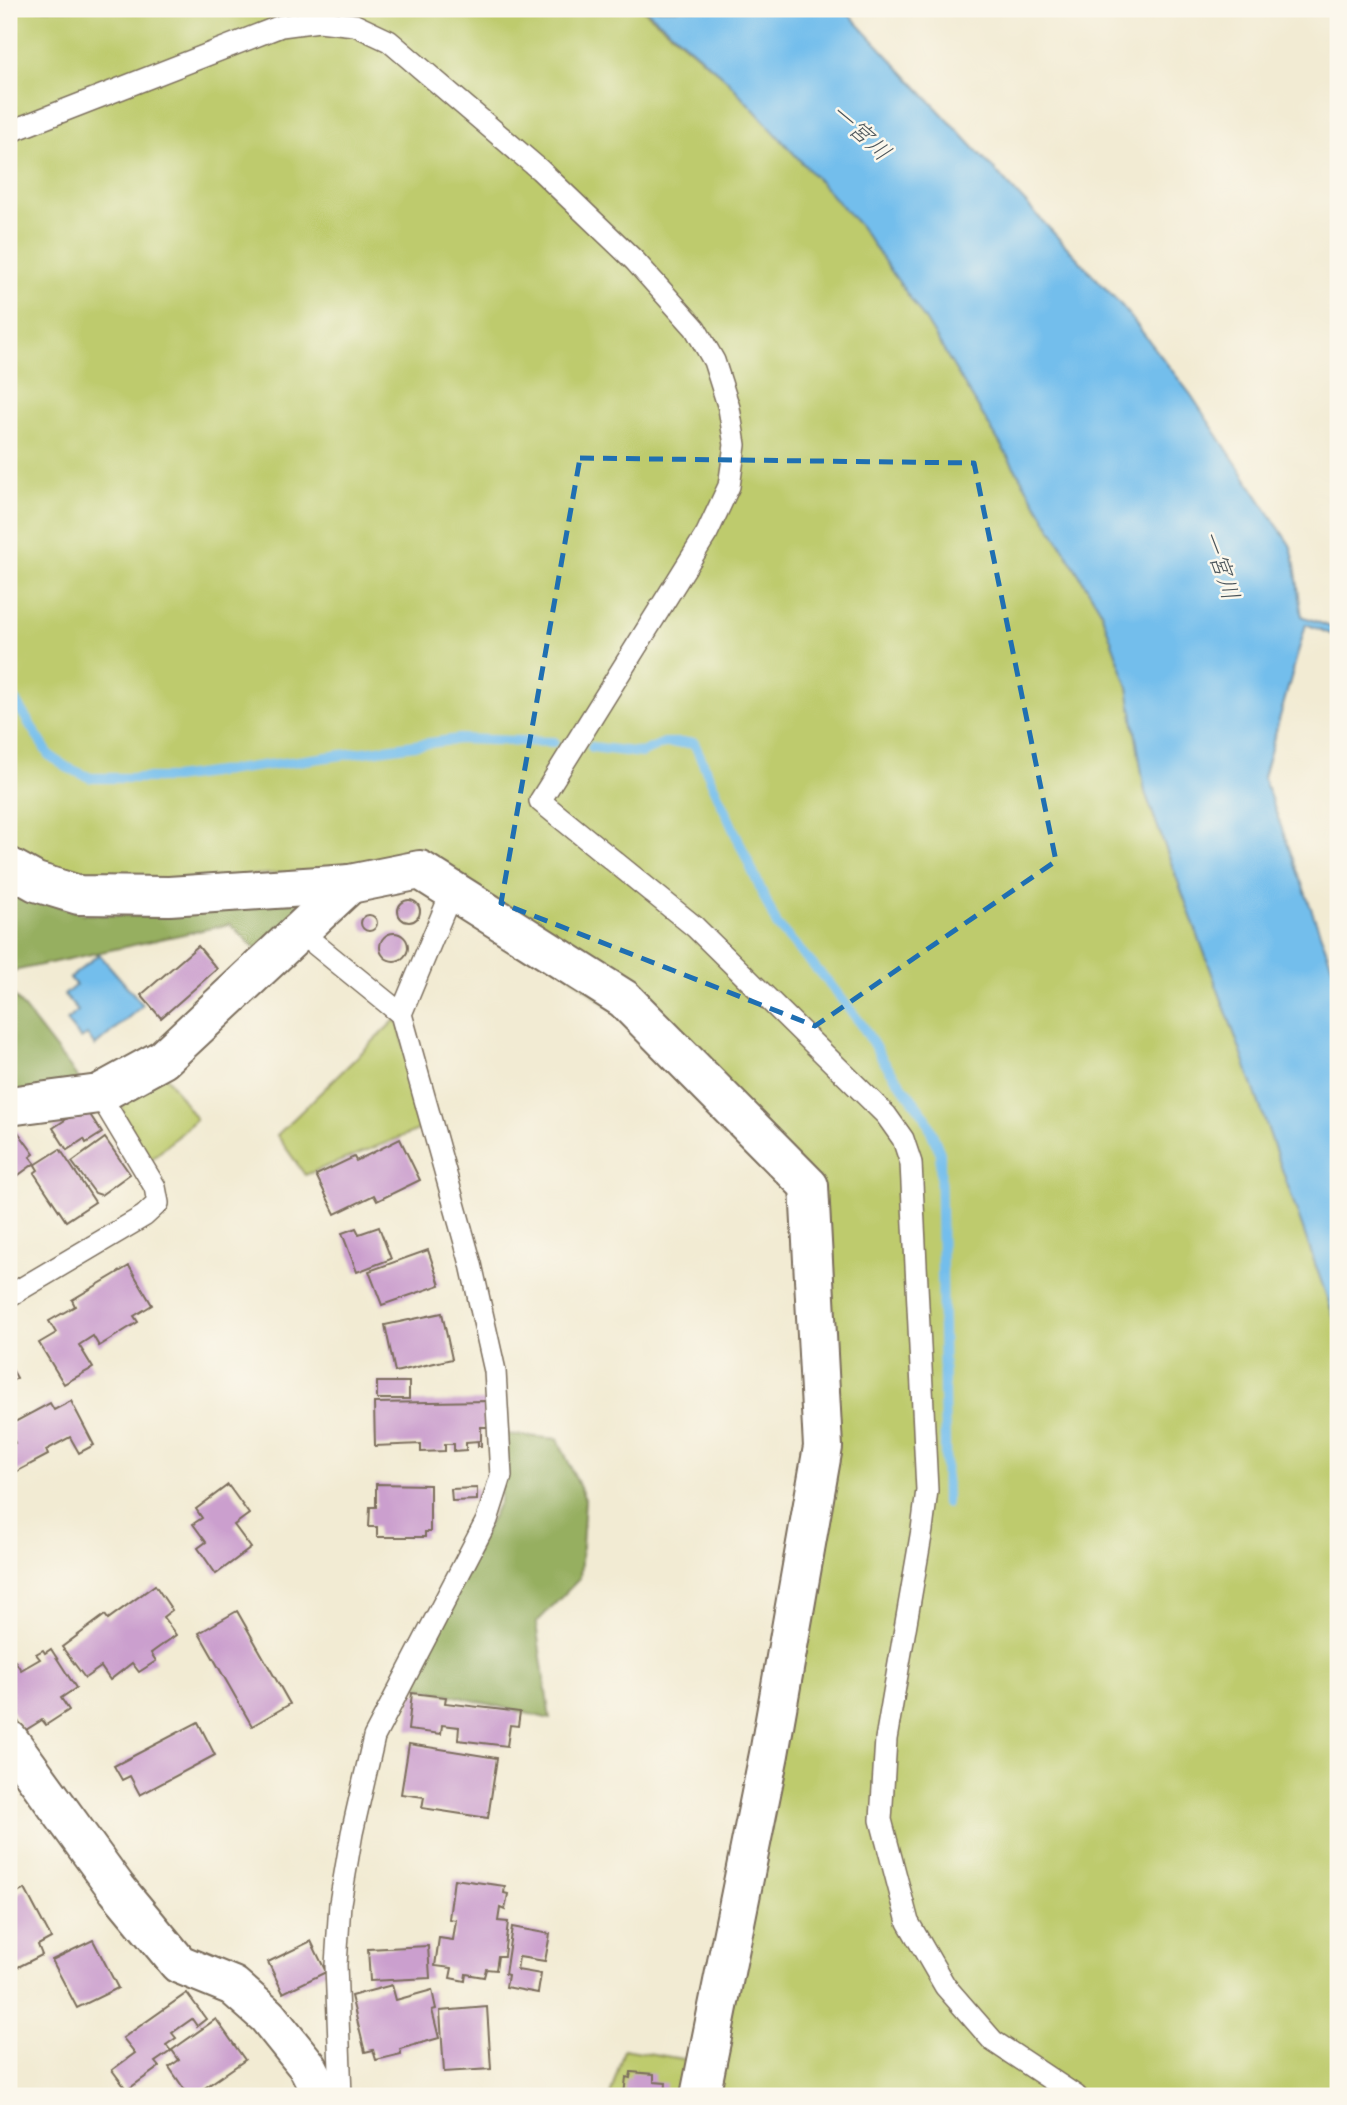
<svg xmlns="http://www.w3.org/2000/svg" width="1347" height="2105" viewBox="0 0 1347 2105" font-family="Kalam,'Klee One',sans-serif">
	<rect width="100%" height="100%" fill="#fbf7ec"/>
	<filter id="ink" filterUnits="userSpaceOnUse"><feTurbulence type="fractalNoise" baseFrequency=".0143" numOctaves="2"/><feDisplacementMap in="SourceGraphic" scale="14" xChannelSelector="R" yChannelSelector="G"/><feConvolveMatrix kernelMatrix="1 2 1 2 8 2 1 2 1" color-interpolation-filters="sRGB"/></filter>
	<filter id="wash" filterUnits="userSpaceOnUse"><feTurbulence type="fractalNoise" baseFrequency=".00686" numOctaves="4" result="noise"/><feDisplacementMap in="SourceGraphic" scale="28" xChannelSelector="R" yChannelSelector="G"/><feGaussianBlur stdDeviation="1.57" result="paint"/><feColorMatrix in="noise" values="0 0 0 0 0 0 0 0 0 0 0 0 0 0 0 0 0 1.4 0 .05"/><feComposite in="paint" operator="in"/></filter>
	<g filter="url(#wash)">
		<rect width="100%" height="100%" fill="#f2ebd3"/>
		<g fill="#becb6d" stroke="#7c7a46" stroke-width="2">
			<path d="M9 9H642L726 79 860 226 926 321 1100 609 1128 687 1145 792 1240 1049 1338 1329V2096H712L833 1455 822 1185 429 858 351 868 81 887 9 860Z"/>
			<path d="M397 1018 426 1127 305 1175 277 1135Z"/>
			<path d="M163 1072 196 1119 150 1161C139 1144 109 1111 129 1092 138 1084 153 1078 163 1072Z"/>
			<path d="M624 2049 695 2061 689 2096H610Z"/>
		</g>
		<g fill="#96af60" stroke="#686c3f" stroke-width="2">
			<path d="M9 891 84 914 159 917 296 901 304 919 262 955 230 924 9 972Z"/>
			<path d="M9 989 85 1087 9 1099Z"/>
			<path d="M504 1434 558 1439 585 1499 580 1578 536 1623 550 1719 410 1685 500 1501Z"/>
		</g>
		<g fill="#73beec" stroke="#577485" stroke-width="2">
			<path d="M645 9H844L1122 306 1191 395 1290 545C1297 562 1298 596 1302 616L1338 630V637L1306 624 1263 777 1338 982V1329L1240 1049 1145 792 1128 687 1100 609 926 321 860 226 726 79Z"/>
			<path d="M99 954 143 1005 95 1046 87 1035 81 1039 66 1021 78 1011 64 995 76 985 70 978Z"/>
		</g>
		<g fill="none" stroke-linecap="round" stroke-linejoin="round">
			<g stroke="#73beec" stroke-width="10">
				<path d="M9 691 49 755 66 767 91 778H174L459 739 554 742"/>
				<path d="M592 747 641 753 664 743H694L777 925 829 983 862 1025 884 1062 925 1116 940 1153 946 1503"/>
			</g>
		</g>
		<g id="blocks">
			<g fill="#cb9fce">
				<circle cx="409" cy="911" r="11"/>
				<circle cx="369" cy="923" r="8"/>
				<circle cx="394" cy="947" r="14"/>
				<path d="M198 946 217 969 161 1018 141 995Z"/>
				<path d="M85 1107 102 1133 86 1143 84 1139 67 1150 53 1128Z"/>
				<path d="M10 1121 34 1154 30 1157 35 1163 9 1182Z"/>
				<path d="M105 1138 130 1174 101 1195 95 1193 72 1162Z"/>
				<path d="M400 1139 420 1180 377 1201 374 1195 335 1214 316 1175 354 1157 356 1161Z"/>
				<path d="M60 1149 95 1202 66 1221 34 1173 38 1170 35 1165Z"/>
				<path d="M379 1227 391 1259 357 1272 342 1233 356 1228 359 1234Z"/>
				<path d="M428 1250 440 1285 382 1305 369 1271Z"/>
				<path d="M129 1266 152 1305 134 1316 138 1322 99 1346 93 1336 79 1345 93 1368 64 1384 39 1343 56 1333 49 1321 75 1306 72 1300Z"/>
				<path d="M442 1313 452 1359 395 1372 385 1325Z"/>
				<path d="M9 1364 17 1378 9 1383Z"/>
				<rect x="377" y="1382" width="32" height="17"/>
				<path d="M71 1401 94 1445 79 1453 70 1437 46 1450 48 1455 16 1472 9 1458V1447L15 1443 9 1431V1425L50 1403 54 1410Z"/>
				<path d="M487 1401 488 1427H481V1446H478V1441L466 1442V1450L454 1451V1444H445V1451L421 1452V1444L375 1446 374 1403Z"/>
				<path d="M376 1484 430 1485V1532H425V1537H377V1527H369L370 1507H376Z"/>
				<path d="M228 1485 249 1514 234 1525 251 1548 216 1574 198 1548 206 1542 193 1524 202 1518 196 1509Z"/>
				<path d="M477 1488V1500L452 1501 451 1489Z"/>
				<path d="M155 1585 172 1610 163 1617 176 1635 151 1653 156 1661 139 1672 132 1663 110 1680 101 1667 85 1678 62 1647 105 1615 108 1619Z"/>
				<path d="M237 1611 290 1704 252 1726 199 1633Z"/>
				<path d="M51 1649 76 1688 61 1698 69 1710 46 1725 42 1720 24 1731 9 1706V1665L15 1661 21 1670 40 1659 36 1654 43 1650 45 1653Z"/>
				<path d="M412 1693 446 1697 445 1703 520 1712 518 1726 510 1725 507 1746 458 1740 459 1727 442 1725 441 1734 408 1730Z"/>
				<path d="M198 1722 215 1755 140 1795 130 1776 122 1780 114 1766Z"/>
				<path d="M409 1744 497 1758 488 1818 422 1808 424 1797 401 1794Z"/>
				<path d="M454 1879 505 1886 504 1893 508 1894 505 1910 500 1908 498 1921 508 1922 504 1956H498L496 1970 486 1969 484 1977 466 1974 465 1981 450 1978 452 1968 435 1966 439 1938 453 1940 456 1920 449 1919Z"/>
				<path d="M25 1889 51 1938 38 1945 42 1955 16 1968 12 1958 9 1960V1897Z"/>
				<path d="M512 1927 550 1934 545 1961 519 1957 517 1970 541 1974 538 1993 506 1987 508 1975 505 1974Z"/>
				<path d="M93 1940 118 1988 77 2008 52 1960Z"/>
				<path d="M311 1941 326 1972 283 1993 268 1962Z"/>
				<path d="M428 1946 430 1978 370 1981 368 1949Z"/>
				<path d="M392 1985 396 2000 432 1990 436 2009 432 2010 439 2038 400 2049 401 2054 376 2060 373 2050 365 2052 351 1996Z"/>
				<path d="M187 1993 206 2019 197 2026 192 2019 172 2033 176 2038 166 2045 171 2051 155 2062 159 2067 127 2090 112 2070 135 2053 123 2038Z"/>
				<path d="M487 2007 491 2069 444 2072 440 2011Z"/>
				<path d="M216 2019 245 2060 193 2096H189L169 2067 179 2060 172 2050Z"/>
				<path d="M631 2072 654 2074V2082L666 2083 665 2096 624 2095 626 2077 630 2078Z"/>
			</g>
		</g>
	</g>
	<g filter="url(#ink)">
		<use href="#blocks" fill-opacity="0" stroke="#7b6e5d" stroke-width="2"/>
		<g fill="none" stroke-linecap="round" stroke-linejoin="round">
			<defs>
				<g id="lane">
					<path d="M9 132 281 26 319 21 355 25 389 41 540 170 635 261 695 328 714 361 729 408 735 445 729 486 707 533 540 801 695 927 886 1115 903 1139 911 1163 927 1490 922 1530 886 1739 881 1820 908 1922 945 1986 993 2041 1076 2096"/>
					<path d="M299 931 401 1014"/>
					<path d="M9 1296 144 1216 158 1203 155 1187 99 1094"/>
					<path d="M341 2096 336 1965 340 1903 352 1833 374 1737 487 1520 501 1476 495 1371 471 1264 401 1014 453 889"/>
				</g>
				<g id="street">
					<path d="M9 867 36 882 79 895 169 896 350 884 420 870 624 999 809 1186 823 1447 769 1754 700 2096"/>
					<path d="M9 1106 99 1094 163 1059 350 884"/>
					<path d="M9 1740 117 1889 179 1964 233 1986 267 2016 308 2067 323 2096"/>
				</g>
			</defs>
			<use href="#lane" stroke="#7b6e5d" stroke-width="24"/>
			<use href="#street" stroke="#7b6e5d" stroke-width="42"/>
			<use href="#lane" stroke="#fff" stroke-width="21"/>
			<use href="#street" stroke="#fff" stroke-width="38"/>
		</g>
	</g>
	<path fill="none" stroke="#1f6fb2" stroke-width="5" stroke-dasharray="14 9" stroke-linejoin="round" d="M580 458 974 463 1056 861 815 1026 501 903Z"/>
	<g text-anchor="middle" stroke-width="5" stroke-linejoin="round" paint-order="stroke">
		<g font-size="24" font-style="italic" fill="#4c565c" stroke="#fbf7ec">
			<text transform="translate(861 132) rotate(43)" y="8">一宮川</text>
			<text transform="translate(1221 565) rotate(72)" y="8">一宮川</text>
		</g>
	</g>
	<rect width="1347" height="2105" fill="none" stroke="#fbf7ec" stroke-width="35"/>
</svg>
